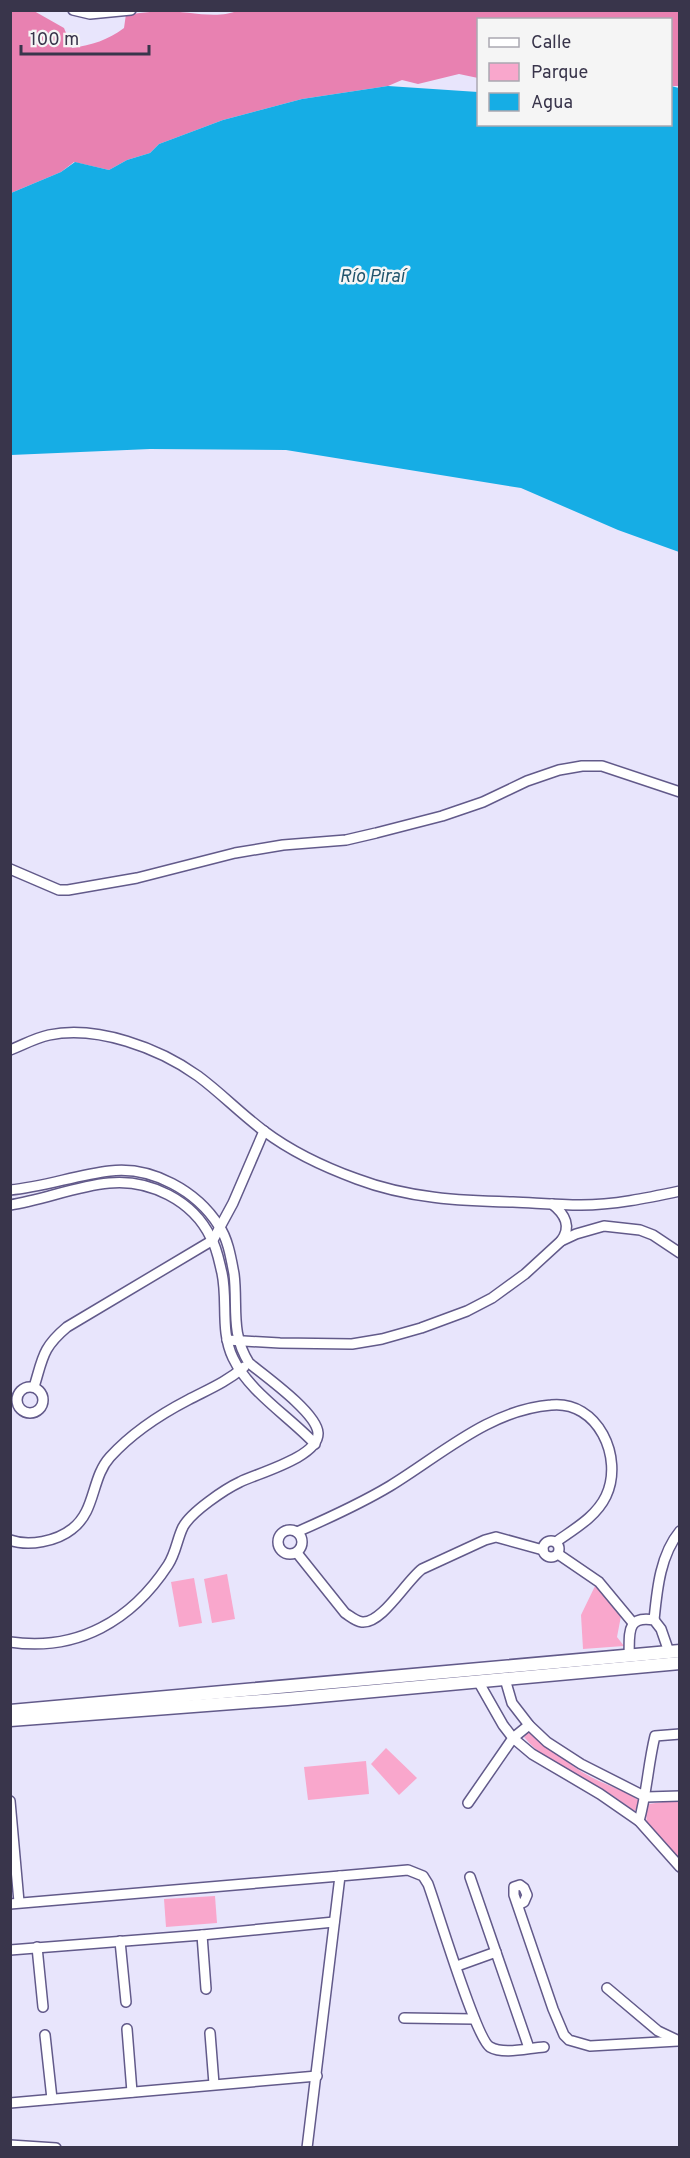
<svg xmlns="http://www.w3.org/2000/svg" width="690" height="2158" viewBox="0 0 690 2158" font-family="Overpass,sans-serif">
	<rect width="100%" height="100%" fill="#e8e5fc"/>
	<g fill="#f9a7cc">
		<path d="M227 1574 235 1619 212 1623 204 1579Z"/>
		<path d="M194 1578 202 1623 179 1627 171 1582Z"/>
		<path d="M596 1584 621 1616 617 1637 624 1646 583 1649 581 1615Z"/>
		<path d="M528 1732C550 1746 568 1765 591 1777 606 1785 624 1790 638 1800L639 1807 634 1811C616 1797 598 1786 578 1775 559 1764 538 1755 524 1737Z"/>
		<path d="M386 1748 417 1778 399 1795 371 1764Z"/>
		<path d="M366 1761 369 1794 308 1800 304 1767Z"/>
		<path d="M679 1800V1859L647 1824 646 1815 648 1804Z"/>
		<path d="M215 1896 217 1923 166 1927 164 1899Z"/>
	</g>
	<path fill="#e881b1" d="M239 10 679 11V86H671L670 20H478V78L459 74 418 84 402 80 388 86 302 99 223 120 159 144 150 153 127 160 109 170 74 162 61 172 11 193V11H34L64 28 72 48C92 45 108 40 124 28L126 14C139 14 151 11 164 11 188 11 218 20 239 10Z"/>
	<path fill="#16ade5" d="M388 86 478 92V124H670L671 86 679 88V552L618 530 521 488 286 450 150 449 11 455V193L61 172 75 162 109 170 127 160 150 153 159 144 223 120 302 99Z"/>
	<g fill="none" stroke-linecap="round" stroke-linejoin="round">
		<defs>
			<g id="street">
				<path d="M73 10 90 14 131 10"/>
				<path d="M10 869 59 890H68L137 878 235 853 283 845 346 840 376 833 442 816 483 802 527 781 559 770 582 766H602L680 792"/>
				<path d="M10 1050C23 1045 35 1038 49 1035 97 1025 159 1048 198 1076 221 1093 241 1114 264 1131 292 1152 324 1167 357 1179 407 1198 460 1201 513 1202 536 1203 558 1205 581 1205 614 1205 647 1198 680 1191"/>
				<path d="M10 1190C44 1187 76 1175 110 1171 152 1166 197 1191 219 1226 228 1239 231 1258 234 1274 238 1306 230 1333 249 1363 265 1376 317 1413 318 1433 319 1457 258 1473 240 1482 225 1489 191 1512 183 1527 177 1539 176 1553 168 1565 132 1620 78 1652 10 1642"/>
				<path d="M552 1204C565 1214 572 1227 561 1241"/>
				<path d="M10 1205C43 1200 76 1186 109 1183 149 1179 193 1200 211 1238 217 1248 219 1261 222 1273 228 1301 220 1331 233 1358 249 1392 290 1417 315 1444"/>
				<path d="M227 1340 280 1343 352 1344 382 1339 421 1328 467 1311 492 1298 525 1274 561 1241 576 1234 604 1226 640 1230 653 1235 680 1253"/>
				<circle cx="30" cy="1400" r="13"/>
				<path d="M34 1387C43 1358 42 1348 67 1327L213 1240 233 1203 264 1131"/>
				<circle cx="290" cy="1542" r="12"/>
				<path d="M297 1532C329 1518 360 1504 390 1486 441 1455 489 1410 551 1405 598 1400 624 1458 606 1496 596 1517 574 1529 556 1542"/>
				<path d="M10 1540C29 1547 57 1541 72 1529 96 1511 91 1478 110 1457 131 1434 161 1414 188 1400 209 1389 225 1383 244 1367"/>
				<circle cx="551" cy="1549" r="8"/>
				<path d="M297 1553 345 1613C350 1616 355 1621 362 1622 382 1624 406 1581 422 1569L485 1540 496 1537 543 1550"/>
				<path d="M558 1554 599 1582 633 1623"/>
				<path d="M654 1620C657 1590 660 1555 680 1531"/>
				<path d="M629 1655C630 1635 625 1615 654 1620L661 1629 669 1652"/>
				<path d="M505 1679 512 1703 529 1725 547 1742 581 1764 646 1797 680 1796"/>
				<path d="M478 1681 503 1725 513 1738 532 1754 600 1794 639 1821 680 1867"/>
				<path d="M10 1801 19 1902"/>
				<path d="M468 1803 513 1738 529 1725"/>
				<path d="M639 1821C647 1793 648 1764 655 1736L680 1734"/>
				<path d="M470 1877 529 2048"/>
				<path d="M10 1904 340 1876"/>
				<path d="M518 1905 524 1902 527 1895 524 1888 520 1885 514 1887V1895L553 2009 564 2035 569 2040 590 2046 678 2041"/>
				<path d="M202 1935 206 1989"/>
				<path d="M120 1941 126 2002"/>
				<path d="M37 1947 43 2007"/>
				<path d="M10 1950 202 1935 334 1922"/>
				<path d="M457 1966 496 1952"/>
				<path d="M607 1988 658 2031 677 2040"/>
				<path d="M404 2018 474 2019"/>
				<path d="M127 2029 132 2092"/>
				<path d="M210 2033 214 2084"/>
				<path d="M45 2035 52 2099"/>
				<path d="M10 2103 317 2076"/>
				<path d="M10 2145 56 2148"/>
				<path d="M307 2148 340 1876 408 1870 423 1876 428 1884C437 1908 476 2039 490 2047 504 2055 528 2048 544 2047"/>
			</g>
			<g id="secondary">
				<path d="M10 1711 680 1651"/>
				<path d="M10 1720 287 1699 680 1663"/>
			</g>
		</defs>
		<use href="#street" stroke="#625a8a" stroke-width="12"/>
		<use href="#secondary" stroke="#625a8a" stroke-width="15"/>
		<use href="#street" stroke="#fff" stroke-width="9"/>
		<use href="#secondary" stroke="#fff" stroke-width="12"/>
	</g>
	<g text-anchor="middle" stroke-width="5" stroke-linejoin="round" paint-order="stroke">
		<g font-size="18" font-style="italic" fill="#20546c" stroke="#f5f5f5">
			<text x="372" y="282">Río Piraí</text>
		</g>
	</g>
	<rect width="690" height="2158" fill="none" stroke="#39354b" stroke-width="24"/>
	<rect x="477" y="18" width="195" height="108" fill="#f5f5f5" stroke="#aaa8b1" stroke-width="1.5"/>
	<rect x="489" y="38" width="30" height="9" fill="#ffffff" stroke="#aaa8b1" stroke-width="1.5"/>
	<text x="531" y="48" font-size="18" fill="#39354b">Calle</text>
	<rect x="489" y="63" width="30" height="18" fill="#f9a7cc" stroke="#aaa8b1" stroke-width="1.5"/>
	<text x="531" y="78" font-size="18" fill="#39354b">Parque</text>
	<rect x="489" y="93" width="30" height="18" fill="#16ade5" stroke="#aaa8b1" stroke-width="1.5"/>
	<text x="531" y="108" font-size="18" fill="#39354b">Agua</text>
	<path d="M21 45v9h128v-9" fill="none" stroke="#39354b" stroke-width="3"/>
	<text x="30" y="45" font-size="18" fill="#39354b" stroke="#f5f5f5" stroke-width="4.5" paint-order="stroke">100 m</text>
</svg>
